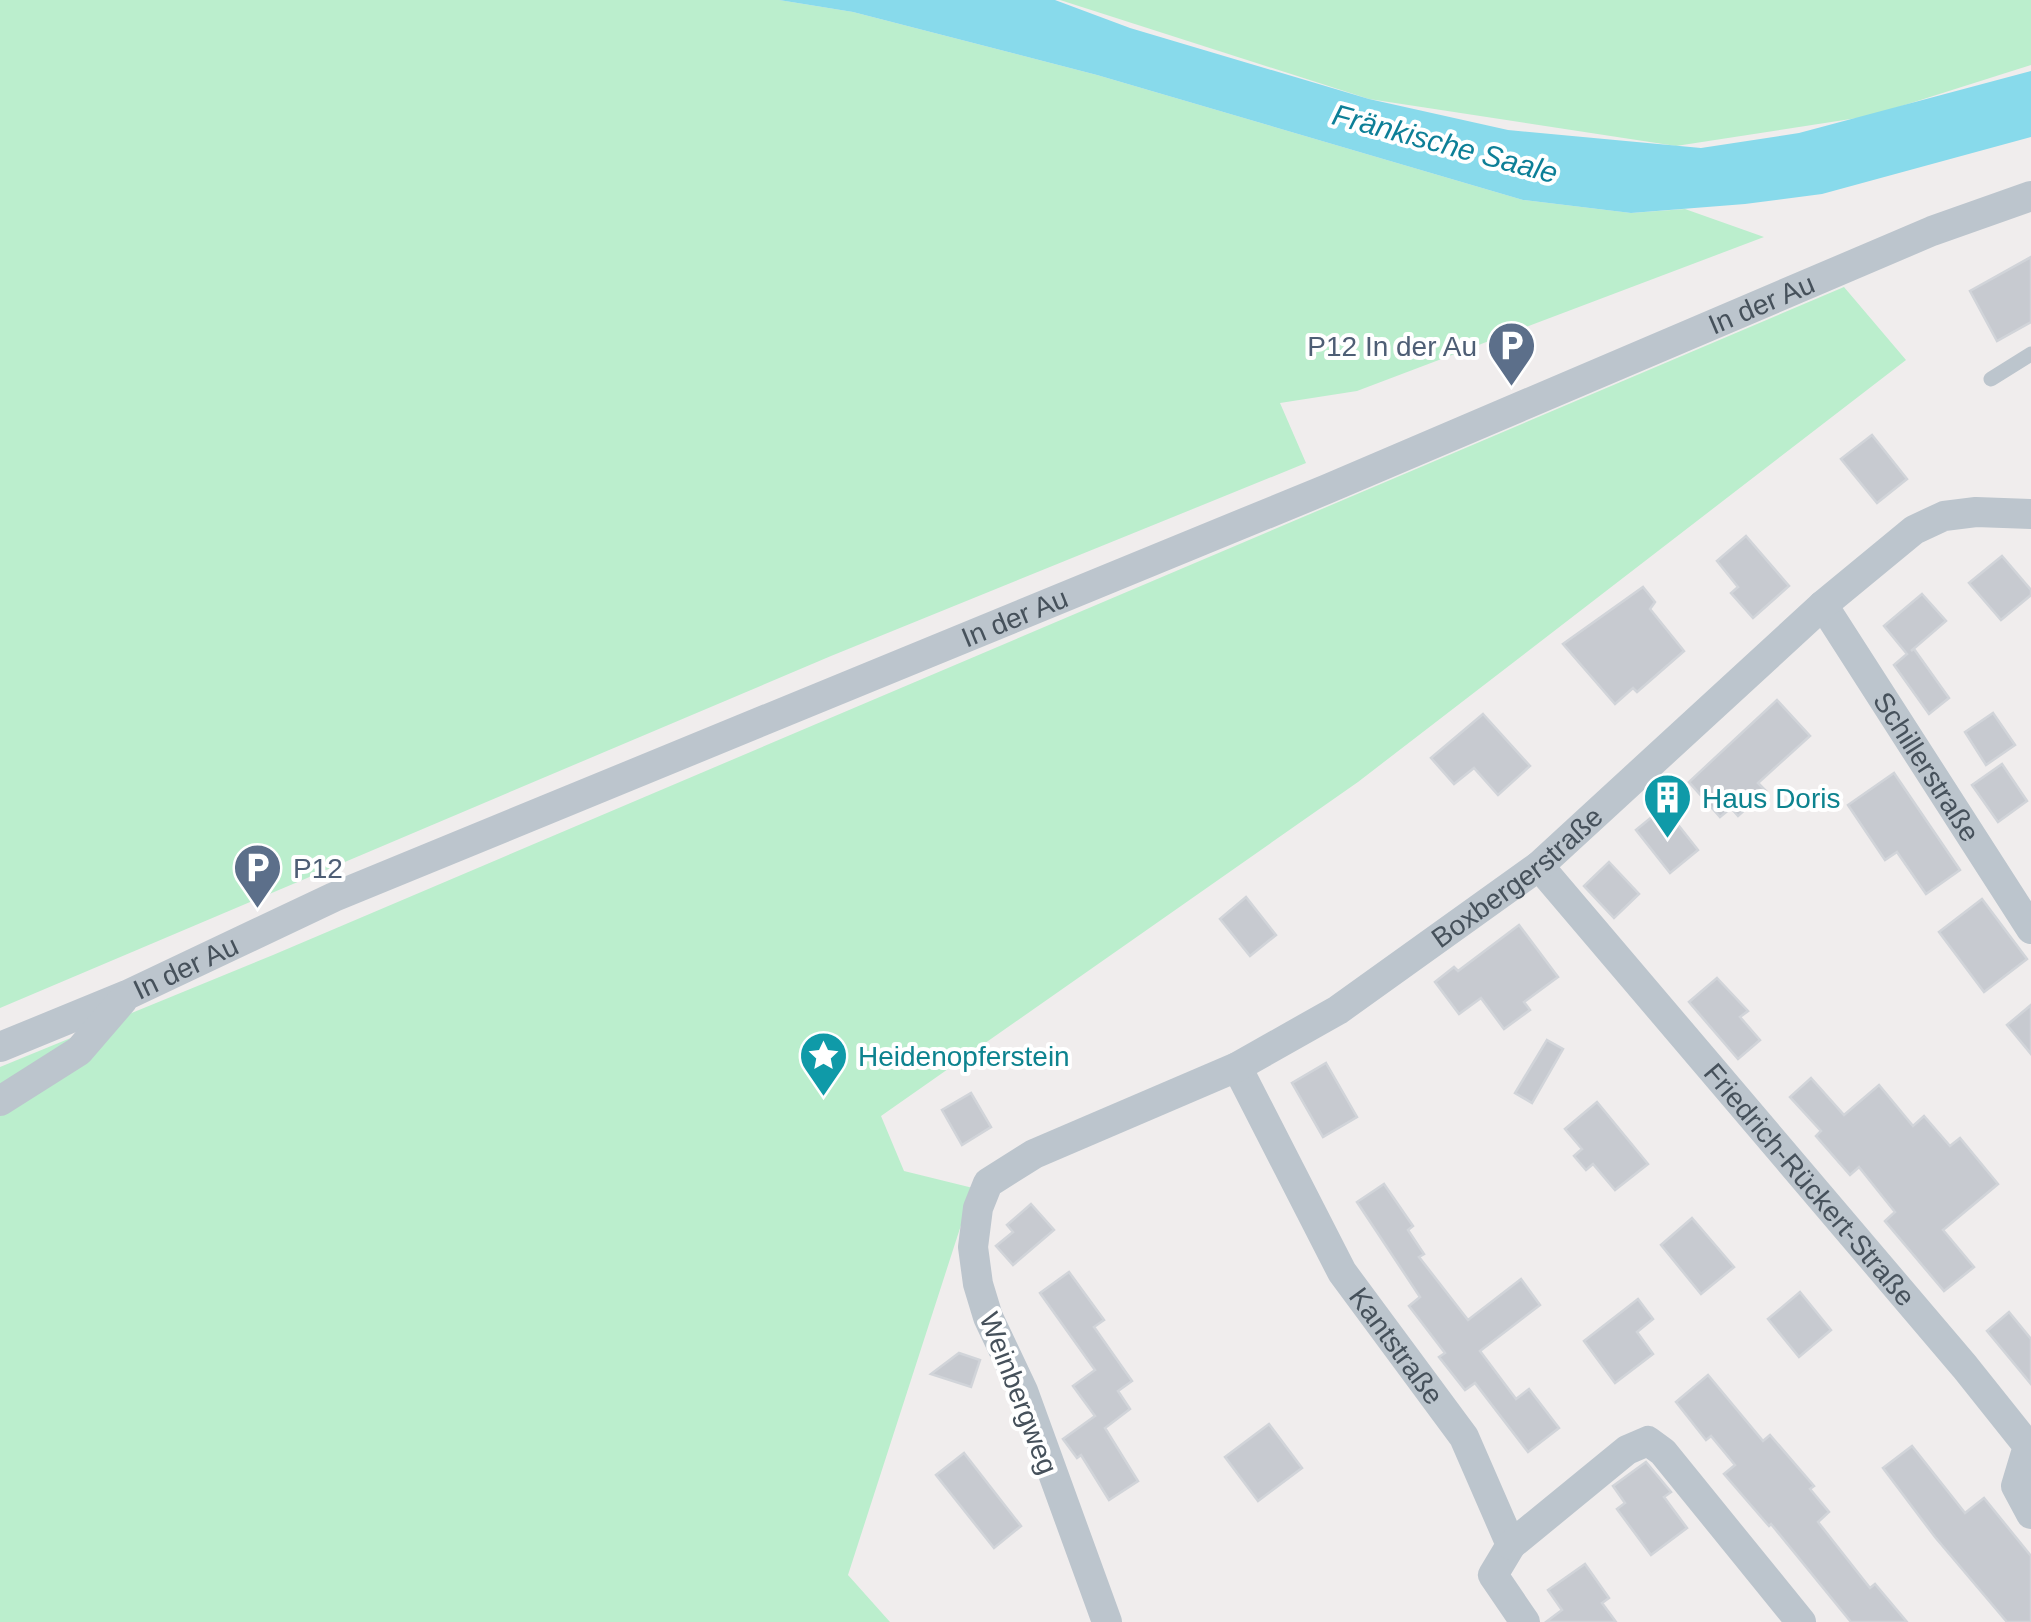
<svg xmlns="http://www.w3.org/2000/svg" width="2031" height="1622" viewBox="0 0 2031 1622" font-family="Arial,sans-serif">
	<rect width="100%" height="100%" fill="#f0eded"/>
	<g fill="#bbeecd">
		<path d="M0 0H779L853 12 1097 75 1523 200 1631 213 1685 209 1764 237 1357 391 1280 403 1306 463 831 656 0 1008Z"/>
		<path d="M1060 0H2031V65L1870 116 1676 146 1369 99Z"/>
		<path d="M1844 287 1906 360 1358 782 881 1116 904 1171 973 1188 848 1575 890 1622H0V1067L273 955Z"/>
	</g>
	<path fill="#88daeb" d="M779 0H1055L1130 28 1369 99 1508 130 1701 148 1799 133 2031 71V137L1822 194 1745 204 1631 213 1523 200 1097 75 853 12Z"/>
	<g fill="#c7cad0" stroke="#d1d4d9" stroke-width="2.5">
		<path d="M2031 257V322L1997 341 1970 291Z"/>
		<path d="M1872 435 1907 479 1877 503 1841 459Z"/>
		<path d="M1746 536 1789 586 1753 618 1731 593 1738 587 1717 561Z"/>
		<path d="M2002 556 2031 590V595L2001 620 1969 583Z"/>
		<path d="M1643 587 1655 602 1650 609 1684 651 1637 692 1633 688 1615 704 1563 644Z"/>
		<path d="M1922 594 1946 621 1911 651 1914 649 1949 698 1929 714 1894 665 1907 654 1884 626Z"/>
		<path d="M1777 700 1810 736 1758 783 1766 791 1738 816 1731 808 1720 817 1689 782Z"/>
		<path d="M1993 713 2015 745 1986 765 1965 732Z"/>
		<path d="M1483 714 1530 766 1498 795 1474 768 1454 784 1431 758Z"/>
		<path d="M2002 764 2027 801 1998 822 1972 785Z"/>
		<path d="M1894 773 1960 870 1926 894 1897 852 1885 860 1848 805Z"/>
		<path d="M1664 807 1698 850 1670 873 1636 830Z"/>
		<path d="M1609 862 1639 894 1614 918 1584 886Z"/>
		<path d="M1246 897 1276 935 1250 956 1220 919Z"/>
		<path d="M1982 899 2027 959 1984 992 1939 932Z"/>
		<path d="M1519 925 1558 977 1524 1002 1530 1010 1504 1029 1481 998 1459 1014 1435 982 1454 967 1458 971Z"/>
		<path d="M1717 978 1748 1011 1740 1017 1760 1040 1738 1059 1689 1002Z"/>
		<path d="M2031 1005V1054L2007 1025Z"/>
		<path d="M1547 1040 1563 1049 1532 1103 1515 1093Z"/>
		<path d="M1326 1063 1357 1117 1323 1137 1292 1083Z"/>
		<path d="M1811 1078 1844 1115 1879 1085 1913 1126 1924 1116 1950 1146 1960 1138 1998 1184 1943 1230 1974 1267 1944 1291 1885 1221 1895 1212 1859 1167 1850 1175 1816 1136 1821 1131 1790 1097Z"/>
		<path d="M971 1093 991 1127 962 1145 942 1110Z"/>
		<path d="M1597 1102 1648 1164 1615 1190 1593 1164 1586 1170 1574 1156 1582 1149 1565 1129Z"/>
		<path d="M1384 1184 1413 1226 1408 1230 1424 1254 1419 1257 1468 1320 1521 1279 1540 1305 1480 1351 1516 1399 1529 1389 1559 1428 1528 1452 1475 1383 1465 1390 1439 1357 1445 1353 1409 1306 1420 1297 1357 1202Z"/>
		<path d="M1031 1204 1054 1230 1013 1265 996 1246 1013 1232 1007 1225Z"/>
		<path d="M1692 1218 1734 1267 1701 1294 1661 1245Z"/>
		<path d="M1069 1272 1104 1320 1094 1327 1132 1381 1118 1391 1130 1409 1105 1428 1138 1481 1109 1500 1081 1455 1077 1458 1063 1439 1095 1416 1073 1386 1095 1370 1040 1293Z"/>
		<path d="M1800 1292 1831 1330 1799 1357 1768 1319Z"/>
		<path d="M1638 1299 1653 1319 1637 1332 1653 1354 1615 1383 1584 1341Z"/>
		<path d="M2009 1312 2031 1339V1384L1987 1331Z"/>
		<path d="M959 1353 980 1360 971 1387 931 1374Z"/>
		<path d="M1708 1375 1763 1441 1770 1435 1814 1486 1810 1489 1829 1512 1818 1522 1870 1588 1875 1584 1907 1622H1851L1771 1524 1769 1526 1724 1474 1735 1465 1711 1436 1706 1440 1676 1402Z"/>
		<path d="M1269 1424 1302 1468 1258 1501 1225 1457Z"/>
		<path d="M1912 1446 1965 1513 1984 1498 2031 1556V1622H2007L1935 1537 1883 1468Z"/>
		<path d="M964 1453 1021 1526 994 1548 936 1475Z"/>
		<path d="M1646 1462 1671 1492 1664 1497 1687 1528 1651 1555 1617 1509 1625 1503 1613 1486Z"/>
		<path d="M1585 1564 1609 1598 1602 1603 1616 1622H1546L1562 1610 1548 1590Z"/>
	</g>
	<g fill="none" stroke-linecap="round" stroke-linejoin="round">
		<path stroke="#bcc5cd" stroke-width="15" d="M1991 379 2031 354"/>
		<g stroke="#bcc5cd" stroke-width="30">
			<path id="s1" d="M1823 605 2031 929"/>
			<path id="s2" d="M1539 866 1965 1367 2028 1446 2016 1486 2031 1514"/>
			<path id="s3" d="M0 1047 127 995 334 897 1327 489 1932 231 2031 196"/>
			<path id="s4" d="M1237 1067 1342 1272 1464 1437 1511 1545 1493 1575 1525 1622"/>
			<path d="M0 1101 79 1051 122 1001"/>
			<path d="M1511 1545 1627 1450 1648 1441 1663 1452 1801 1622"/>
			<path id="s5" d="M1107 1622 1023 1391 988 1317 978 1284 973 1247 978 1208 988 1183 1034 1154 1237 1067 1338 1010 1539 866 1823 605 1914 530 1944 516 1976 512 2031 514"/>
		</g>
	</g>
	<defs>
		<symbol id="parking-pin" viewBox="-11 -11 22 30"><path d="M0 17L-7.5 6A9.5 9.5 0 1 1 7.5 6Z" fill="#5c6f8a" stroke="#fff"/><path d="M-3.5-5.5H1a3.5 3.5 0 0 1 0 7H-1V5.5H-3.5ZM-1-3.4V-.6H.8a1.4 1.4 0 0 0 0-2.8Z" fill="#fff"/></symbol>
		<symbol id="building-pin" viewBox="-11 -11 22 30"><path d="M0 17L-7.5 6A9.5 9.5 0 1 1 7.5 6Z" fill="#0f9aa8" stroke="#fff"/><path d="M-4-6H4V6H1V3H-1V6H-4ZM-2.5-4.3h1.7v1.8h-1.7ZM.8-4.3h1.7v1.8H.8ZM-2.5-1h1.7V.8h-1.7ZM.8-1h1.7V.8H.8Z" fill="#fff"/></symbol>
		<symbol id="sight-pin" viewBox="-11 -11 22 30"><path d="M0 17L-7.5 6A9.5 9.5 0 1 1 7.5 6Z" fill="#0f9aa8" stroke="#fff"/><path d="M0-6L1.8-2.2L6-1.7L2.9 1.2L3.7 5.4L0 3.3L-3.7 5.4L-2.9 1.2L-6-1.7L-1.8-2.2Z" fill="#fff"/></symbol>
	</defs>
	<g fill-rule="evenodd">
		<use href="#parking-pin" x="1484" y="318" width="55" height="75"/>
		<use href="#building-pin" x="1640" y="770" width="55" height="75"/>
		<use href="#parking-pin" x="230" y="840" width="55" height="75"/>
		<use href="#sight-pin" x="796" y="1028" width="55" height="75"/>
	</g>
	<g text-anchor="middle" stroke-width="8" stroke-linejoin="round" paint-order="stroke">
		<g font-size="28" fill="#46515b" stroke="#fff">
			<text dy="10" stroke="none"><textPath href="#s3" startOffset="1912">In der Au</textPath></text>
			<text dy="10" stroke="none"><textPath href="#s3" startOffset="1102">In der Au</textPath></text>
			<text dy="10" stroke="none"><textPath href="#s1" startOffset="192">Schillerstraße</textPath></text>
			<text dy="10" stroke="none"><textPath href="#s5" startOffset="1080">Boxbergerstraße</textPath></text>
			<text dy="10" stroke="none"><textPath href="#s3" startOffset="202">In der Au</textPath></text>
			<text dy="10" stroke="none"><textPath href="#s2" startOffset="418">Friedrich-Rückert-Straße</textPath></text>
			<text dy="10" stroke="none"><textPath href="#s4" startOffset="322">Kantstraße</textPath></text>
			<text transform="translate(1019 1393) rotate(69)" y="10">Weinbergweg</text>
		</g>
		<g font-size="28" fill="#4e5e75" stroke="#fff" text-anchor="end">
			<text x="1477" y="356">P12 In der Au</text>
			<text x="293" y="878" text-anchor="start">P12</text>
		</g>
		<g font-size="28" fill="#0d838f" stroke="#fff" text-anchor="start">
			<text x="1702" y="808">Haus Doris</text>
			<text x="858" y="1066">Heidenopferstein</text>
		</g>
		<g font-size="30" font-style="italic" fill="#0d7f97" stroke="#fff">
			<text transform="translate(1445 144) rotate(15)" y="10">Fränkische Saale</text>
		</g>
	</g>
</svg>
